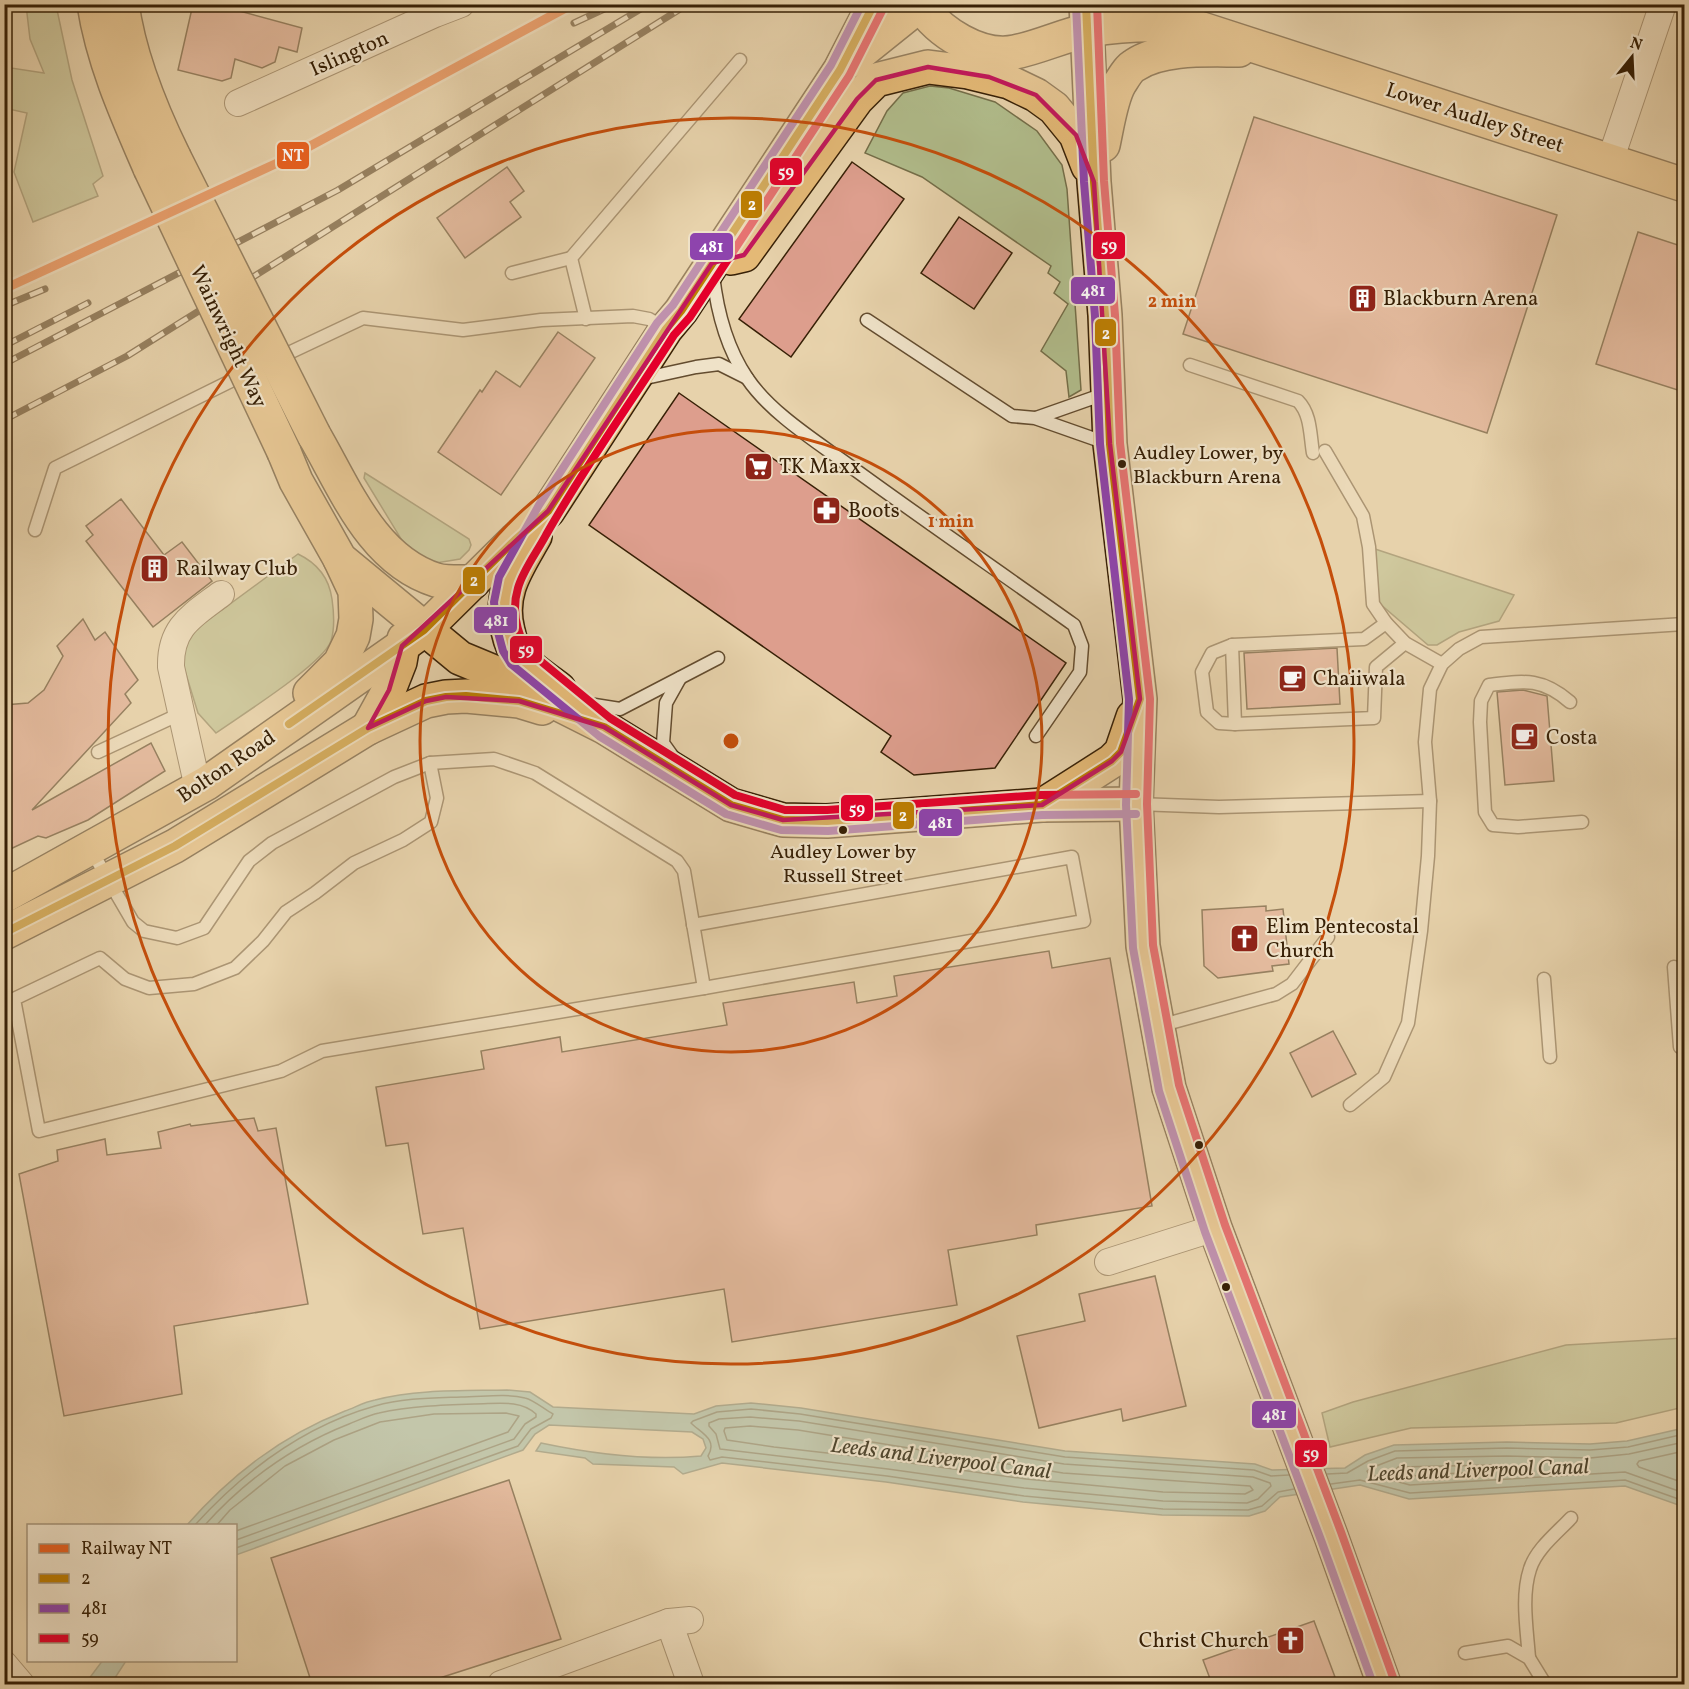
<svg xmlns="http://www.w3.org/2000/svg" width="1689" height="1689" viewBox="0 0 1689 1689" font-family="Vollkorn,serif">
	<rect width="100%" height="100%" fill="#e7d2ab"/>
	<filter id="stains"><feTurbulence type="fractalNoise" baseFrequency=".00333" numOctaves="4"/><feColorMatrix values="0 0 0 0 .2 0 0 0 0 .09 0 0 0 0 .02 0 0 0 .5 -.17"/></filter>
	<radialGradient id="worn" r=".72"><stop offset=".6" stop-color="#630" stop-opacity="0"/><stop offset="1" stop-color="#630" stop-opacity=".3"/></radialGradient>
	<g fill="#b1bd8c" stroke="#746e49" stroke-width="1.5">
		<path d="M26 5H56L72 80 103 176 93 184 98 196 33 222 14 172 27 113 4 108 5 67 44 73 30 39Z"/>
		<path d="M930 86 949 88 995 102 1037 131 1062 165 1067 189 1081 390 1069 397 1066 371 1041 351 1068 304 1054 293 1060 282 1048 273 1051 266 922 177 865 153 887 111 903 93Z"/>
		<path d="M365 473 469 539 471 545 469 550 460 559 436 563 409 552 364 478Z"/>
		<path d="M1369 547 1514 595 1499 621 1459 632 1437 645H1428L1379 603Z"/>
		<path d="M298 554C317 563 329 578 332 599 334 613 335 628 331 641 323 664 240 716 216 733L198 713 181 658 188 635Z"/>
		<path d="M1684 1338V1407L1616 1423 1411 1428 1330 1447 1322 1413 1353 1402 1566 1345Z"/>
	</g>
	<g fill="#97b8a8" stroke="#717b67" stroke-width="1.5">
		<path d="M507 1390 530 1392 553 1407 694 1414 716 1406 751 1403 801 1408 1065 1451 1255 1464 1272 1470 1345 1468 1365 1455 1394 1445 1507 1442 1590 1444 1627 1441 1684 1428V1507L1625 1486 1409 1499 1360 1485 1280 1497 1265 1511 1249 1516 1162 1515 1023 1502 886 1482 722 1463 683 1474 674 1467 593 1464 585 1458 536 1451 541 1443C593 1454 648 1461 701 1456L706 1448 703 1439 692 1432 549 1425 535 1434 523 1450 236 1555V1526H186C231 1475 281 1436 345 1411 354 1408 364 1402 375 1400 417 1389 464 1391 507 1390Z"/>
		<path d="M103 1660 126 1661 111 1684H85Z"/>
	</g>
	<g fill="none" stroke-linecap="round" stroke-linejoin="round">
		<g stroke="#676c57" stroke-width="1.5">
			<path d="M750 1417 799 1421 1064 1464 1253 1477 1270 1483 1271 1486 1258 1499 1247 1503 1163 1501 1024 1488 888 1469 720 1449 716 1434 709 1426V1423L719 1419Z"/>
			<path d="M750 1426 798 1430 1063 1473 1250 1486 1253 1490 1245 1494 1163 1492 1026 1479 889 1460 774 1447 727 1440 724 1431 725 1428Z"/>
			<path d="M1684 1442 1629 1454 1590 1458 1507 1456 1397 1458 1371 1468 1367 1471 1369 1474 1410 1485 1625 1472 1684 1493"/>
			<path d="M1684 1451 1639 1461 1637 1464 1639 1467 1684 1483"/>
			<path d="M1492 1465 1495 1468 1492 1471 1411 1476 1397 1473 1395 1471 1398 1467Z"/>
			<path d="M1327 1474 1347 1473 1368 1461 1395 1451 1507 1448 1590 1450 1628 1447 1684 1434"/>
			<path d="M1289 1475 1271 1476 1254 1470 1065 1457 800 1414 751 1409 717 1412 693 1421 691 1423C701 1433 718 1439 708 1456L710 1460 722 1457 887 1476 1024 1496 1163 1509 1248 1510 1262 1506 1278 1492 1294 1489"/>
			<path d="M1331 1484 1360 1480 1410 1493 1625 1480 1684 1501"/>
			<path d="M194 1526C243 1472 304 1426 375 1406 402 1398 433 1398 461 1397 482 1397 505 1393 525 1398 534 1400 545 1410 553 1414L551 1418 531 1429 518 1446 236 1548"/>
			<path d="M204 1526C244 1481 293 1446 349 1424 359 1420 369 1415 379 1413 410 1406 443 1405 475 1404 496 1404 520 1399 536 1414V1417L525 1424 514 1439 236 1540"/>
			<path d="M216 1526 230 1510 285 1466 334 1440 380 1422 434 1414 506 1413 519 1416 508 1432 236 1531"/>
		</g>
	</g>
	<g fill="#dd9e8d" stroke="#372006" stroke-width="1.5">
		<path d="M193 4H214L302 28 297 52 279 47 275 62 262 68 235 59 231 78 222 81 178 70Z"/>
		<path d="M1254 117 1557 215 1487 433 1183 334Z"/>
		<path d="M852 162 904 199 791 357 739 319Z"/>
		<path d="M507 167 524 191 510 202 521 217 465 258 437 218Z"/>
		<path d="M959 217 1012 253 974 309 921 273Z"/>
		<path d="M1638 232 1684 247V392L1596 364Z"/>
		<path d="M558 332 595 358 501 495 438 452 480 390 482 392 496 371 520 387Z"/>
		<path d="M679 393 1066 663 995 768 914 775 881 752 891 736 589 525Z"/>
		<path d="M121 499 164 555 182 542 212 581 153 627 86 541 93 535 86 526Z"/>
		<path d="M83 619 95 640 105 632 138 680 125 694 131 703 32 810 151 743 165 771 88 820 46 838 38 836 4 852V705L28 703 44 690 63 656 57 646Z"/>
		<path d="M1337 648 1340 704 1247 709 1244 653Z"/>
		<path d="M1523 690 1547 696 1554 781 1505 785 1497 692Z"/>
		<path d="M1266 906V911L1283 909 1289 964 1272 966 1273 971 1218 978 1204 966 1202 910Z"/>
		<path d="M1049 951 1052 968 1110 958 1152 1206 1036 1225 1037 1235 948 1250 957 1305 732 1342 724 1289 480 1329 463 1228 423 1234 408 1143 386 1146 376 1087 484 1069 481 1051 560 1037 562 1052 727 1025 723 1003 854 982 857 1003 897 996 894 976Z"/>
		<path d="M1333 1031 1356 1074 1312 1097 1290 1053Z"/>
		<path d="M254 1118 258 1131 276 1128 308 1304 174 1326 182 1394 64 1416 19 1174 58 1161 57 1150 105 1139 107 1155 161 1148 158 1132 190 1124 191 1126Z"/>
		<path d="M1155 1276 1186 1406 1123 1421 1121 1409 1039 1428 1017 1336 1085 1321 1079 1294Z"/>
		<path d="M509 1480 561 1639 421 1684H312L271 1558Z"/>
		<path d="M1314 1621 1335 1677 1314 1684H1212L1203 1660Z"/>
	</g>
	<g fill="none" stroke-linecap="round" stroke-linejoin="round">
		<defs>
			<g id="lane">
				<path d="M512 273 571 258"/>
				<path d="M713 275C717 311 726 347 747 378 771 414 819 443 854 469 927 522 1001 573 1074 625L1082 646 1080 672 1036 736"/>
				<path d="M586 319 571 258 740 60"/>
				<path d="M867 320 1012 416 1035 418 1109 444"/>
				<path d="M276 359 363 318 463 330 541 320 633 316 649 319 665 328"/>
				<path d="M1190 365 1298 401C1311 414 1310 435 1313 453"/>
				<path d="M641 379 696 367 719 364 747 378"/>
				<path d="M1036 418 1107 393"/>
				<path d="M1325 451 1363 516 1369 547 1373 604 1386 623 1405 643 1442 664"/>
				<path d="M35 530 55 468 247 373"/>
				<path d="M1386 623 1364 639 1232 645 1212 653 1202 672 1207 712 1219 723 1235 724 1374 718 1376 667 1405 643"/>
				<path d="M1232 645 1235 724"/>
				<path d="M1570 702C1541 677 1523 681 1489 685L1481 701 1480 722 1485 812 1493 825 1518 827 1582 822"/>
				<path d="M582 703 620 709 718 658"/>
				<path d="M98 752 182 713"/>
				<path d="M673 757 663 743 666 703 680 678"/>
				<path d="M430 763 437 798 431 822 403 840 354 863 315 893 286 912 263 941 235 968 194 984 149 988 125 979 100 958 14 999 39 1131 281 1071 322 1051 704 988 1084 921 1072 857 693 925"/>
				<path d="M1137 804 1219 807 1430 801"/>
				<path d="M91 850 133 922 144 931 177 938 204 928 249 861 272 843 394 777 430 763 494 759 535 773 677 861 684 871 704 988"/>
				<path d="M1674 967 1680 1047"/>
				<path d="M1544 979 1550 1057"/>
				<path d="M1159 1026 1276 994 1292 984 1328 937"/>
				<path d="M1350 1105 1384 1077 1408 1023 1421 931 1428 856 1430 801 1425 742 1430 689 1442 664 1459 649 1481 637 1684 624"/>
				<path d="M1465 1653 1508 1646 1529 1658 1545 1684"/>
				<path d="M1529 1658C1527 1630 1521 1596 1530 1569 1536 1549 1558 1532 1571 1518"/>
			</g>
			<g id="street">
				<path d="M238 103 435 14 461 4"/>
				<path d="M1610 161 1663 4"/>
				<path d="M198 788 171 667C170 627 192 616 221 594"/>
				<path d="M1108 1262 1215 1228"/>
				<path d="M669 1622 691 1684"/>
				<path d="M4 1664 21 1684"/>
				<path d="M501 1684 669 1622 690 1620"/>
			</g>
			<g id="highway">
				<path d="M94 4C103 62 127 115 150 168"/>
				<path d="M122 4C129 57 151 110 174 157"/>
				<path d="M920 4C938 32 980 59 1015 52 1040 47 1064 35 1090 30 1117 25 1146 24 1173 25"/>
				<path d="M1086 4 1094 182 1105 315 1110 444 1140 699 1136 804 1143 946 1169 1088 1215 1228 1331 1536 1384 1684"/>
				<path d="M1137 4 1193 26 1684 185"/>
				<path d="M850 61 921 4"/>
				<path d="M1103 145C1107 127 1111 98 1120 83 1124 77 1129 68 1135 65 1162 47 1208 50 1239 50"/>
				<path d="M731 258 744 255 857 99 876 80 928 67 968 72 1009 82 1036 95 1054 108 1076 135 1088 166"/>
				<path d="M314 435C345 488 372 560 436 580 447 583 462 582 473 582"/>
				<path d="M284 452 296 481 340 559 460 658 501 675 604 727 731 805 783 820 827 821 1042 805 1136 804"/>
				<path d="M535 536C517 568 498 593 508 631 510 640 513 650 519 657 530 669 546 679 559 689"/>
				<path d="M310 693 340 663 353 636 356 619 355 591 340 559"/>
				<path d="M368 728 389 690 400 662 404 639"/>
				<path d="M1043 805 1112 761 1121 752 1133 717"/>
				<path d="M4 896 207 783 402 646 424 630 515 540 548 511 666 329 681 311 840 70 874 4"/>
				<path d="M4 933 175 846 368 728 426 701 446 697 466 696 519 701 542 708"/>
			</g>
		</defs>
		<use href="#lane" stroke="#634c2f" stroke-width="15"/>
		<use href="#street" stroke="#634c2f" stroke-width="28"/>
		<use href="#highway" stroke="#372006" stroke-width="36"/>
		<use href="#lane" stroke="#efe2c8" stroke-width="12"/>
		<use href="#street" stroke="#efe2c8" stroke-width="26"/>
		<use href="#highway" stroke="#e4b976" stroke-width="33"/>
		<defs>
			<g id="rail">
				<path d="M574 23 615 4"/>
				<path d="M4 306 45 289"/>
				<path d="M4 346 88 303"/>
				<path d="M4 364 338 190 649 4"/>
				<path d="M4 420 127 356 688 4"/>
			</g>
		</defs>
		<use href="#rail" stroke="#372006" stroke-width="7"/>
		<use href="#rail" stroke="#efe2c8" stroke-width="4.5" stroke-dasharray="14" stroke-linecap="butt"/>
		<defs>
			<g id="highway-bridge">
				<path d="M174 157 314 435"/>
				<path d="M150 168 284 452"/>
			</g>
		</defs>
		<use href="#highway-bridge" stroke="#372006" stroke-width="36" stroke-linecap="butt"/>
		<use href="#highway-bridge" stroke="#e4b976" stroke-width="33"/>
		<defs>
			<g id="bus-1">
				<path d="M289 724 424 630 515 540 548 511 666 329 681 311 840 70 874 4"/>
				<path d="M4 933 175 846 368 728 426 701 446 697 466 696 519 701 604 727 731 805 783 820 827 821 1042 805 1112 761 1121 752 1140 699 1110 444 1105 315 1094 182 1086 4"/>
			</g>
			<g id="bus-2">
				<path d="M862 4 831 65 673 305 657 323 539 505 499 577 494 602 496 625 503 651 511 664 599 736 726 814 781 830 828 831 1042 815 1136 814"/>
				<path d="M1076 4 1084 182 1095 316 1100 444 1129 699 1126 805 1133 948 1159 1091 1205 1232 1321 1540 1373 1684"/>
			</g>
			<g id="bus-3">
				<path d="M1097 4 1104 181 1115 315 1120 443 1150 699 1147 804 1153 945 1179 1085 1225 1225 1341 1532 1394 1680"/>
				<path d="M883 9 849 76 690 317 674 335C632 401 585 466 546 535 537 552 523 570 518 588 512 608 516 630 526 649L610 718 735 795 785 810H827L1041 795 1136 794"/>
			</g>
		</defs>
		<use href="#bus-1" stroke="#efe2c8" stroke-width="12"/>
		<use href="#bus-2" stroke="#efe2c8" stroke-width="12"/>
		<use href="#bus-3" stroke="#efe2c8" stroke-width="12"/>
		<use href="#bus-1" stroke="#bd7e02" stroke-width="8"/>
		<use href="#bus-2" stroke="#8e44ad" stroke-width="8"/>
		<use href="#bus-3" stroke="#e4002b" stroke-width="8"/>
		<defs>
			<path id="rail-1" d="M4 289 286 159 573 4"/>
		</defs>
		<use href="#rail-1" stroke="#efe2c8" stroke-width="14"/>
		<use href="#rail-1" stroke="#e96221" stroke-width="9"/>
	</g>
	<path d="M0 0H1689V1689H0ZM928 67 989 77 1036 95 1076 135 1094 182 1110 444 1140 699 1121 752 1112 761 1042 805 783 820 731 805 604 727 519 701 446 697 426 701 368 728 389 690 402 646 548 511 712 263 744 255 857 99 876 80Z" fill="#e7d2ab" fill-opacity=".55" fill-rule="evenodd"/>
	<path fill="none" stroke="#c2185b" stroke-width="4.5" stroke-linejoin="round" d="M928 67 989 77 1036 95 1076 135 1094 182 1110 444 1140 699 1121 752 1112 761 1042 805 783 820 731 805 604 727 519 701 446 697 426 701 368 728 389 690 402 646 548 511 712 263 744 255 857 99 876 80Z"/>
	<g fill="none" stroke="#c54e0b" stroke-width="3">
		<circle cx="731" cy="741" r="311"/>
		<circle cx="731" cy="741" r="623"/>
	</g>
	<defs>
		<symbol id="building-square" viewBox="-11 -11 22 22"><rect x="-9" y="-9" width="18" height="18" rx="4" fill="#8f2418" stroke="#efe2c8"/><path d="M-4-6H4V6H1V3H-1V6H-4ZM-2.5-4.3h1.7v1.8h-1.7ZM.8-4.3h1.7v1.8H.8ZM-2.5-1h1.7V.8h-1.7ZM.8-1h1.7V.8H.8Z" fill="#fff"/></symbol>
		<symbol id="supermarket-square" viewBox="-11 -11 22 22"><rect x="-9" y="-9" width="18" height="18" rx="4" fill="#8f2418" stroke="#efe2c8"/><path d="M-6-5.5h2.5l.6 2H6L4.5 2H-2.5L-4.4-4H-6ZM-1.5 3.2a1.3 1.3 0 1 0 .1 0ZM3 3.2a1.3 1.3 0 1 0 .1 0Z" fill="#fff"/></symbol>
		<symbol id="pharmacy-square" viewBox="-11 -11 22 22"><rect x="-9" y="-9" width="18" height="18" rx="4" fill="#8f2418" stroke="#efe2c8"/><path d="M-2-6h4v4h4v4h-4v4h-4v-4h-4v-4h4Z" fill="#fff"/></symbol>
		<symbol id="cafe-square" viewBox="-11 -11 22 22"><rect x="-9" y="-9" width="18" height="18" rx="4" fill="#8f2418" stroke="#efe2c8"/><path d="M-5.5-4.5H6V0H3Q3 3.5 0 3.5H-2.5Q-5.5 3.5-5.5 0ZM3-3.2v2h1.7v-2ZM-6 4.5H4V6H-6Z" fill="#fff"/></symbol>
		<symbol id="church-square" viewBox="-11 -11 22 22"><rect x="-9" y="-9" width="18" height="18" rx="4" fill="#8f2418" stroke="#efe2c8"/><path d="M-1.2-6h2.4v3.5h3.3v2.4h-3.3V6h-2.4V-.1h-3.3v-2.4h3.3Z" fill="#fff"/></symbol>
	</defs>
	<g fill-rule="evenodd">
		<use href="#building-square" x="1346" y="282" width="33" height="33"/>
		<use href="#supermarket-square" x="742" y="450" width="33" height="33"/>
		<use href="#pharmacy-square" x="810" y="494" width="33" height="33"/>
		<use href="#building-square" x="138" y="552" width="33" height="33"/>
		<use href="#cafe-square" x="1276" y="662" width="33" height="33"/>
		<use href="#cafe-square" x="1508" y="720" width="33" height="33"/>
		<use href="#church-square" x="1228" y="922" width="33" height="33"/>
		<use href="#church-square" x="1274" y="1624" width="33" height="33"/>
	</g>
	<g fill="#372006" stroke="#efe2c8" stroke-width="2">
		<circle cx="1122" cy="464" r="5"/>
		<circle cx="843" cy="830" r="5"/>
		<circle cx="1199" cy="1145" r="5"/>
		<circle cx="1226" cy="1287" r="5"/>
	</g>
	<g text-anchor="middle" stroke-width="4.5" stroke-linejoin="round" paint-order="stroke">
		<g font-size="20" fill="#372006" stroke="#efe2c8" text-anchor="start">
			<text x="1133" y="459">Audley Lower, by<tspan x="1133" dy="24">Blackburn Arena</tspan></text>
			<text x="843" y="858" text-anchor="middle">Audley Lower by<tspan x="843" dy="24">Russell Street</tspan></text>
		</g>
		<g font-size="21" fill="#372006" stroke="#efe2c8">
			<text transform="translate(349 53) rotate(-24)" y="7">Islington</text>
			<text transform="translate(1475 117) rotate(18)" y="7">Lower Audley Street</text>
			<text transform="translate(229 336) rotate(65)" y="7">Wainwright Way</text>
			<text transform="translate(226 766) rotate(-34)" y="7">Bolton Road</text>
		</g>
		<g font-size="21" fill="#372006" stroke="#efe2c8" text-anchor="start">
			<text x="1383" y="305">Blackburn Arena</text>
			<text x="779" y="473">TK Maxx</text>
			<text x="848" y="517">Boots</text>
			<text x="176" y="575">Railway Club</text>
			<text x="1313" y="685">Chaiiwala</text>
			<text x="1546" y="744">Costa</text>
			<text x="1266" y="933">Elim Pentecostal<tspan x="1266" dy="24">Church</tspan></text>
			<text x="1269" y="1647" text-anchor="end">Christ Church</text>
		</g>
		<g font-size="22" font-style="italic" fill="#4f462e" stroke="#efe2c8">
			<text transform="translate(941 1457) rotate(7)" y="8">Leeds and Liverpool Canal</text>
			<text transform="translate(1478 1469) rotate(-2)" y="8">Leeds and Liverpool Canal</text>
		</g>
	</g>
	<circle cx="731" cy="741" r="9" fill="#c54e0b" stroke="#efe2c8" stroke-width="3"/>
	<g font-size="18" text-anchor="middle" font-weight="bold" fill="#c54e0b" stroke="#efe2c8" stroke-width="4.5" stroke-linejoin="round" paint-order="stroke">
		<text x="1172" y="307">2 min</text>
		<text x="951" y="527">1 min</text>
	</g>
	<g stroke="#efe2c8" stroke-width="2">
		<rect x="276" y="141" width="34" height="29" rx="6" fill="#e96221"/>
		<rect x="769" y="157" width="34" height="29" rx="6" fill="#e4002b"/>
		<rect x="740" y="190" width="23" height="29" rx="6" fill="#bd7e02"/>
		<rect x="1092" y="231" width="34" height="29" rx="6" fill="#e4002b"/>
		<rect x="689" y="232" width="45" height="29" rx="6" fill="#8e44ad"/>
		<rect x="1070" y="276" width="46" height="29" rx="6" fill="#8e44ad"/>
		<rect x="1094" y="318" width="23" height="29" rx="6" fill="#bd7e02"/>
		<rect x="462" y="566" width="24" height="29" rx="6" fill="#bd7e02"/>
		<rect x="473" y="606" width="45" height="28" rx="6" fill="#8e44ad"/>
		<rect x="509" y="635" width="34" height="29" rx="6" fill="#e4002b"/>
		<rect x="840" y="794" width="34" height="28" rx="6" fill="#e4002b"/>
		<rect x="892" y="801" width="23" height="29" rx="6" fill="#bd7e02"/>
		<rect x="918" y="808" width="45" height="29" rx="6" fill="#8e44ad"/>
		<rect x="1251" y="1400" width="46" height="29" rx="6" fill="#8e44ad"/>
		<rect x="1294" y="1439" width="34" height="29" rx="6" fill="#e4002b"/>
	</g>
	<g font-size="16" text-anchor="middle" font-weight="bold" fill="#fff">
		<text x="293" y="161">NT</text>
		<text x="786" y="177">59</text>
		<text x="752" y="210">2</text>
		<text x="1109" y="251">59</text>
		<text x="711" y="252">481</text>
		<text x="1093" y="296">481</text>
		<text x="1106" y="339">2</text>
		<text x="474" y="586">2</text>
		<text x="496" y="626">481</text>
		<text x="526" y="655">59</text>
		<text x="857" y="814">59</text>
		<text x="903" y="821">2</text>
		<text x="940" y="828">481</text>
		<text x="1274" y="1420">481</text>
		<text x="1311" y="1459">59</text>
	</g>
	<rect width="1689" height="1689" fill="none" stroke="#e7d2ab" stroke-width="24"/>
	<rect x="6" y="6" width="1677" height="1677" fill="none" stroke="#372006" stroke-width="3"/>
	<rect x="12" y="12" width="1665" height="1665" fill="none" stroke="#372006" stroke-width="1.5"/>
	<rect x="27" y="1524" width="210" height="138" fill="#efe2c8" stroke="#a5947a" stroke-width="1.5"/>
	<rect x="39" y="1544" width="30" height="9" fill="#e96221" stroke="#a5947a" stroke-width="1.5"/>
	<text x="81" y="1554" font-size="18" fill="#372006">Railway NT</text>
	<rect x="39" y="1574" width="30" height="9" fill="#bd7e02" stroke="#a5947a" stroke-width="1.5"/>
	<text x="81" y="1584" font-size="18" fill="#372006">2</text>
	<rect x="39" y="1604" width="30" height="9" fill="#8e44ad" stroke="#a5947a" stroke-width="1.5"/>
	<text x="81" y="1614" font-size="18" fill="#372006">481</text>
	<rect x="39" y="1634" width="30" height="9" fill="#e4002b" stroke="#a5947a" stroke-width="1.5"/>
	<text x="81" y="1644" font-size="18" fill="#372006">59</text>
	<g transform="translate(1632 57) rotate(18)" stroke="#efe2c8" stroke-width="4.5" paint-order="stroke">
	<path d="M0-4.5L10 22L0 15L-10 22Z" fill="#372006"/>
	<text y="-9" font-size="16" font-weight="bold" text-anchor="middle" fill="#372006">N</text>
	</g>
	<rect width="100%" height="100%" filter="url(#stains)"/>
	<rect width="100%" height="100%" fill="url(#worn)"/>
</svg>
